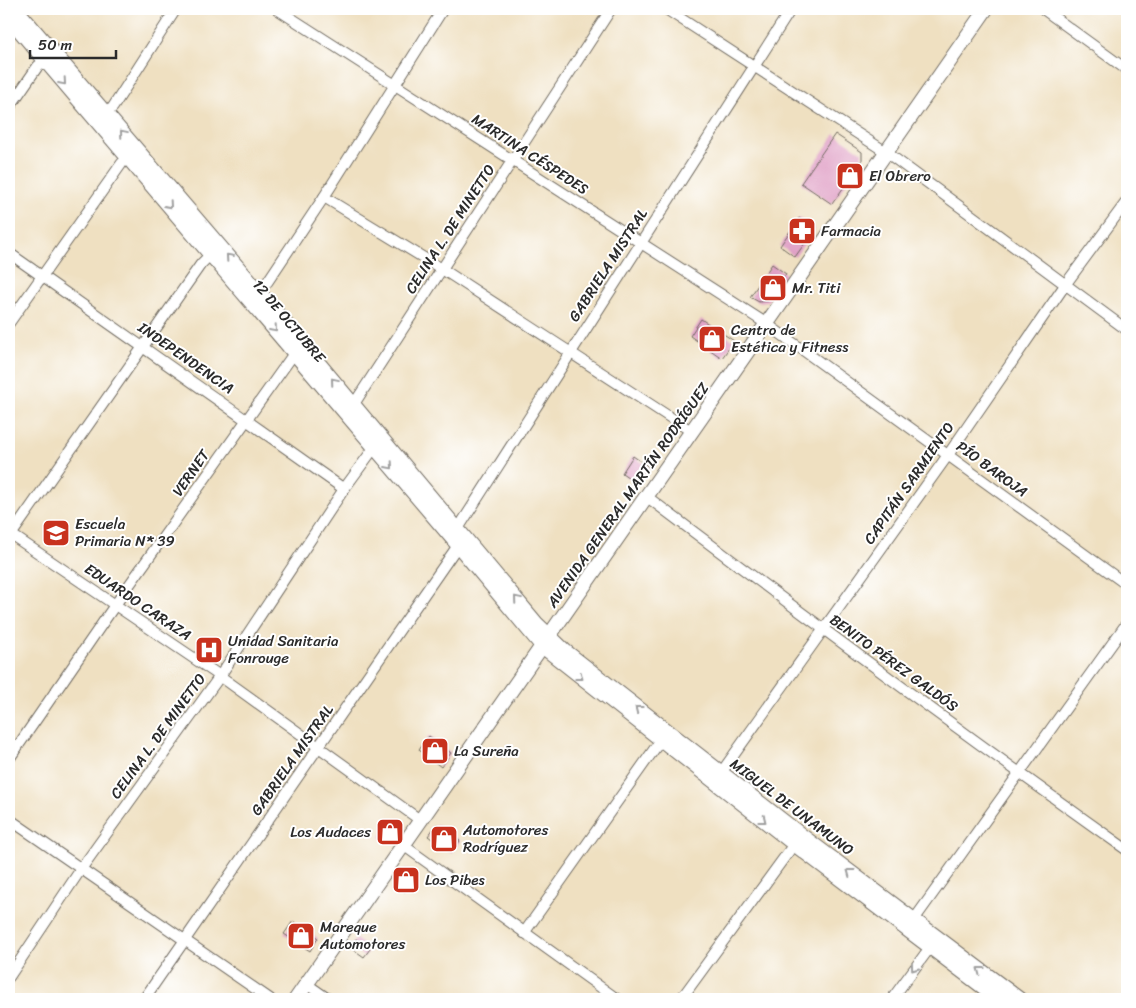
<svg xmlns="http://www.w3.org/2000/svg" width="1136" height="1008" viewBox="0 0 1136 1008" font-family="Sriracha,sans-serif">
	<rect width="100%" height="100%" fill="#fff"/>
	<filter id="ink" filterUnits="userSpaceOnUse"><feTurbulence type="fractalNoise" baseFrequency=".02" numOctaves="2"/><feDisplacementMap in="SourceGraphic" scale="10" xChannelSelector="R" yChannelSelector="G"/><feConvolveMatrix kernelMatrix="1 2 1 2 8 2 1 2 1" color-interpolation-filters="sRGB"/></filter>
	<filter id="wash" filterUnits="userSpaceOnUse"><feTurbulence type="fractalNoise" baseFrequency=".0096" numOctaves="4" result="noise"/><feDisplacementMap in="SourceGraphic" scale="20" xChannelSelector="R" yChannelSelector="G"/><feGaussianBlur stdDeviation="1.12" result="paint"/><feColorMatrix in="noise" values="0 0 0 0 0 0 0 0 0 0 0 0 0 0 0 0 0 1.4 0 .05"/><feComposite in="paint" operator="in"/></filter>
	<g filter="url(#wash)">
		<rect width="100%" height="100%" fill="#efe0c1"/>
		<g id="blocks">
			<g fill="#df9ec4">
				<path d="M835 134 862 152V161L832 204 801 183Z"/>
				<path d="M799 218 815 229 795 257 780 246Z"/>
				<path d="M772 264 786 274 768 301 759 302 750 297Z"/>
				<path d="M701 319 734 341 722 358 690 336Z"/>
				<path d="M633 456 649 467 638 484 622 473Z"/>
				<path d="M429 736 451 753 441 767 419 750Z"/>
				<path d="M391 821 400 827 389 843 380 837Z"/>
				<path d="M437 824 460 841 451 853 428 836Z"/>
				<path d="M406 868 417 875 405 892 395 885Z"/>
				<path d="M293 921 318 938 310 951 284 934Z"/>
				<path d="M356 939 370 949 364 957 350 947Z"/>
			</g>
		</g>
	</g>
	<g filter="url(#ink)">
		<use href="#blocks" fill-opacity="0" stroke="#706a60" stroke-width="1"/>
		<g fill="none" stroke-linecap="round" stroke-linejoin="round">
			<defs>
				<g id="street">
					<path d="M277 9 767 324 1127 585"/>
					<path d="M666 9 886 152 1127 330"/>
					<path d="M1043 9 1127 70"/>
					<path d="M9 108 38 66 50 56"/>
					<path d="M102 118 113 107 176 9"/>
					<path d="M324 197 442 269 691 431"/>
					<path d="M9 253 344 489"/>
					<path d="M259 292 268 281 324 197 443 9"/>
					<path d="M9 323 122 163 133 155"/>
					<path d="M349 408 354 404 611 9"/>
					<path d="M646 496C805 616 965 735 1127 850"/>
					<path d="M9 533 220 676 420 820"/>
					<path d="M454 535 791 9"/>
					<path d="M9 538 201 264 211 254"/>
					<path d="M9 759 115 605 295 352"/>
					<path d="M718 777 948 455 1065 285 1127 201"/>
					<path d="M9 819 270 999"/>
					<path d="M403 845 617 999"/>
					<path d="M911 924 1127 623"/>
					<path d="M524 933 665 734"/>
					<path d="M9 977 81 869 220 676 344 489 374 448 379 445"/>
					<path d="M308 985 328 999"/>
					<path d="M144 999 461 541"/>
					<path d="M681 999 797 840"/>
					<path d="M892 999 934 942"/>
				</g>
				<g id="secondary">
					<path d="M16 9 259 292 536 623 565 651 801 835 1019 999"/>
					<path d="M9 18 452 538 542 646 794 844 999 999"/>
					<path d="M296 999 986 9"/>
				</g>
			</defs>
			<use href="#street" stroke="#706a60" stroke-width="12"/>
			<use href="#secondary" stroke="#706a60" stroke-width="16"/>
			<use href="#street" stroke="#fff" stroke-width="10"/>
			<use href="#secondary" stroke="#fff" stroke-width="14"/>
		</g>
		<defs><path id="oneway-chevron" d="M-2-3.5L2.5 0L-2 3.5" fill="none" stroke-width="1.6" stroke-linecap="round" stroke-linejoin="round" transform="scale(1.25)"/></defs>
		<g stroke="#a0a0a0">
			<use href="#oneway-chevron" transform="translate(63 82) rotate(49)"/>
			<use href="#oneway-chevron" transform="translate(123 133) rotate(-130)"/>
			<use href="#oneway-chevron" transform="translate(169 205) rotate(49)"/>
			<use href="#oneway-chevron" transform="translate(229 257) rotate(-131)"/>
			<use href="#oneway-chevron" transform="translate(274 329) rotate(49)"/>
			<use href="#oneway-chevron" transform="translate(334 381) rotate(-130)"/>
			<use href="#oneway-chevron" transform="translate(390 466) rotate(49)"/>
			<use href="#oneway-chevron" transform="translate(517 599) rotate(-130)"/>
			<use href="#oneway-chevron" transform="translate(580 677) rotate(38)"/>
			<use href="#oneway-chevron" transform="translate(638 709) rotate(-142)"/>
			<use href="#oneway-chevron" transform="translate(763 820) rotate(38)"/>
			<use href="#oneway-chevron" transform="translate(850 872) rotate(-143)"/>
			<use href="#oneway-chevron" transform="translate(914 968) rotate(126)"/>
			<use href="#oneway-chevron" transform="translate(980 970) rotate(-143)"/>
		</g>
	</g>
	<defs>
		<symbol id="shop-square" viewBox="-11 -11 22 22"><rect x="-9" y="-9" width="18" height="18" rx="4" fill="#c8321e" stroke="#fff"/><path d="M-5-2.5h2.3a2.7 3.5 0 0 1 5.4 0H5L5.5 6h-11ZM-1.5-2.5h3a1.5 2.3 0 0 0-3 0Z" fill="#fff"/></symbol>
		<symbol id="pharmacy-square" viewBox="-11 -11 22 22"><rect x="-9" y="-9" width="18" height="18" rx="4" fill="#c8321e" stroke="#fff"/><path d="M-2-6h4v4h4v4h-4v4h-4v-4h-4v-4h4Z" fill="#fff"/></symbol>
		<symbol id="school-square" viewBox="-11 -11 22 22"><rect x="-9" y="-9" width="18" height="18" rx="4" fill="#c8321e" stroke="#fff"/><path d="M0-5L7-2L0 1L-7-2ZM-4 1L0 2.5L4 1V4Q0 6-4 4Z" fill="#fff"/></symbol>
		<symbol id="hospital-square" viewBox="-11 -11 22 22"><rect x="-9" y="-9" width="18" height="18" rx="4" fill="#c8321e" stroke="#fff"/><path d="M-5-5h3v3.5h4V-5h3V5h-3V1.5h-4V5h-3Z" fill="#fff"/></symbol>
	</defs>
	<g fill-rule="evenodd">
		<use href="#shop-square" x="834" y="160" width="32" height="32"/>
		<use href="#pharmacy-square" x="786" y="215" width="32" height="32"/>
		<use href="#shop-square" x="757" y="272" width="32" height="32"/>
		<use href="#shop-square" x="696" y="323" width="32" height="32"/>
		<use href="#school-square" x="40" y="517" width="32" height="32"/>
		<use href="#hospital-square" x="193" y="634" width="32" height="32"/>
		<use href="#shop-square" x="419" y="735" width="32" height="32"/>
		<use href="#shop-square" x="374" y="816" width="32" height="32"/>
		<use href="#shop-square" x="428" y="823" width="32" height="32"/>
		<use href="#shop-square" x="390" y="864" width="32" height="32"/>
		<use href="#shop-square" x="285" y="920" width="32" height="32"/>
	</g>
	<g text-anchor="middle" stroke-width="4" stroke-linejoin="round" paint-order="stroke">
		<g font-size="15" fill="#2b2b2b" stroke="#fff">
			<text transform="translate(530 154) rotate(33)" y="5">MARTINA CÉSPEDES</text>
			<text transform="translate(450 229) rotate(-57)" y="5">CELINA L. DE MINETTO</text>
			<text transform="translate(608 265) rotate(-57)" y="5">GABRIELA MISTRAL</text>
			<text transform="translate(289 321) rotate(50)" y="5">12 DE OCTUBRE</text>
			<text transform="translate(186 358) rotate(35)" y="5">INDEPENDENCIA</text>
			<text transform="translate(992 469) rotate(36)" y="5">PÍO BAROJA</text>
			<text transform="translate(191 473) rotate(-55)" y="5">VERNET</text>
			<text transform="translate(909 483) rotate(-55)" y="5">CAPITÁN SARMIENTO</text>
			<text transform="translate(628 495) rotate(-55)" y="5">AVENIDA GENERAL MARTÍN RODRÍGUEZ</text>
			<text transform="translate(138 602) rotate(34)" y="5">EDUARDO CARAZA</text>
			<text transform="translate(894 663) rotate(36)" y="5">BENITO PÉREZ GALDÓS</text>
			<text transform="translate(158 736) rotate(-54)" y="5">CELINA L. DE MINETTO</text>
			<text transform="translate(292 760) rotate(-55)" y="5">GABRIELA MISTRAL</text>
			<text transform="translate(792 807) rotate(37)" y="5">MIGUEL DE UNAMUNO</text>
		</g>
		<g font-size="15" fill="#2b2b2b" stroke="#fff" text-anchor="start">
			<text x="869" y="181">El Obrero</text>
			<text x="821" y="236">Farmacia</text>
			<text x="792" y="293">Mr. Titi</text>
			<text x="731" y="335">Centro de<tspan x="731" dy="17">Estética y Fitness</tspan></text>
			<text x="75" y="529">Escuela<tspan x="75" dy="17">Primaria N* 39</tspan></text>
			<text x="228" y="646">Unidad Sanitaria<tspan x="228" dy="17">Fonrouge</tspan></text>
			<text x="454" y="756">La Sureña</text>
			<text x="463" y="835">Automotores<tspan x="463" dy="17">Rodríguez</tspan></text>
			<text x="371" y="837" text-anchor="end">Los Audaces</text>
			<text x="425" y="885">Los Pibes</text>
			<text x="320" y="932">Mareque<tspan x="320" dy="17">Automotores</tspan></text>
		</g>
	</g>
	<rect width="1136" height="1008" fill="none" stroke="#fff" stroke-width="30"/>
	<path d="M30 50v8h86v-8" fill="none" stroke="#2b2b2b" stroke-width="2.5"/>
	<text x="38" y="50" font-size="15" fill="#2b2b2b" stroke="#ffffff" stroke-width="4" paint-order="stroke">50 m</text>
</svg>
